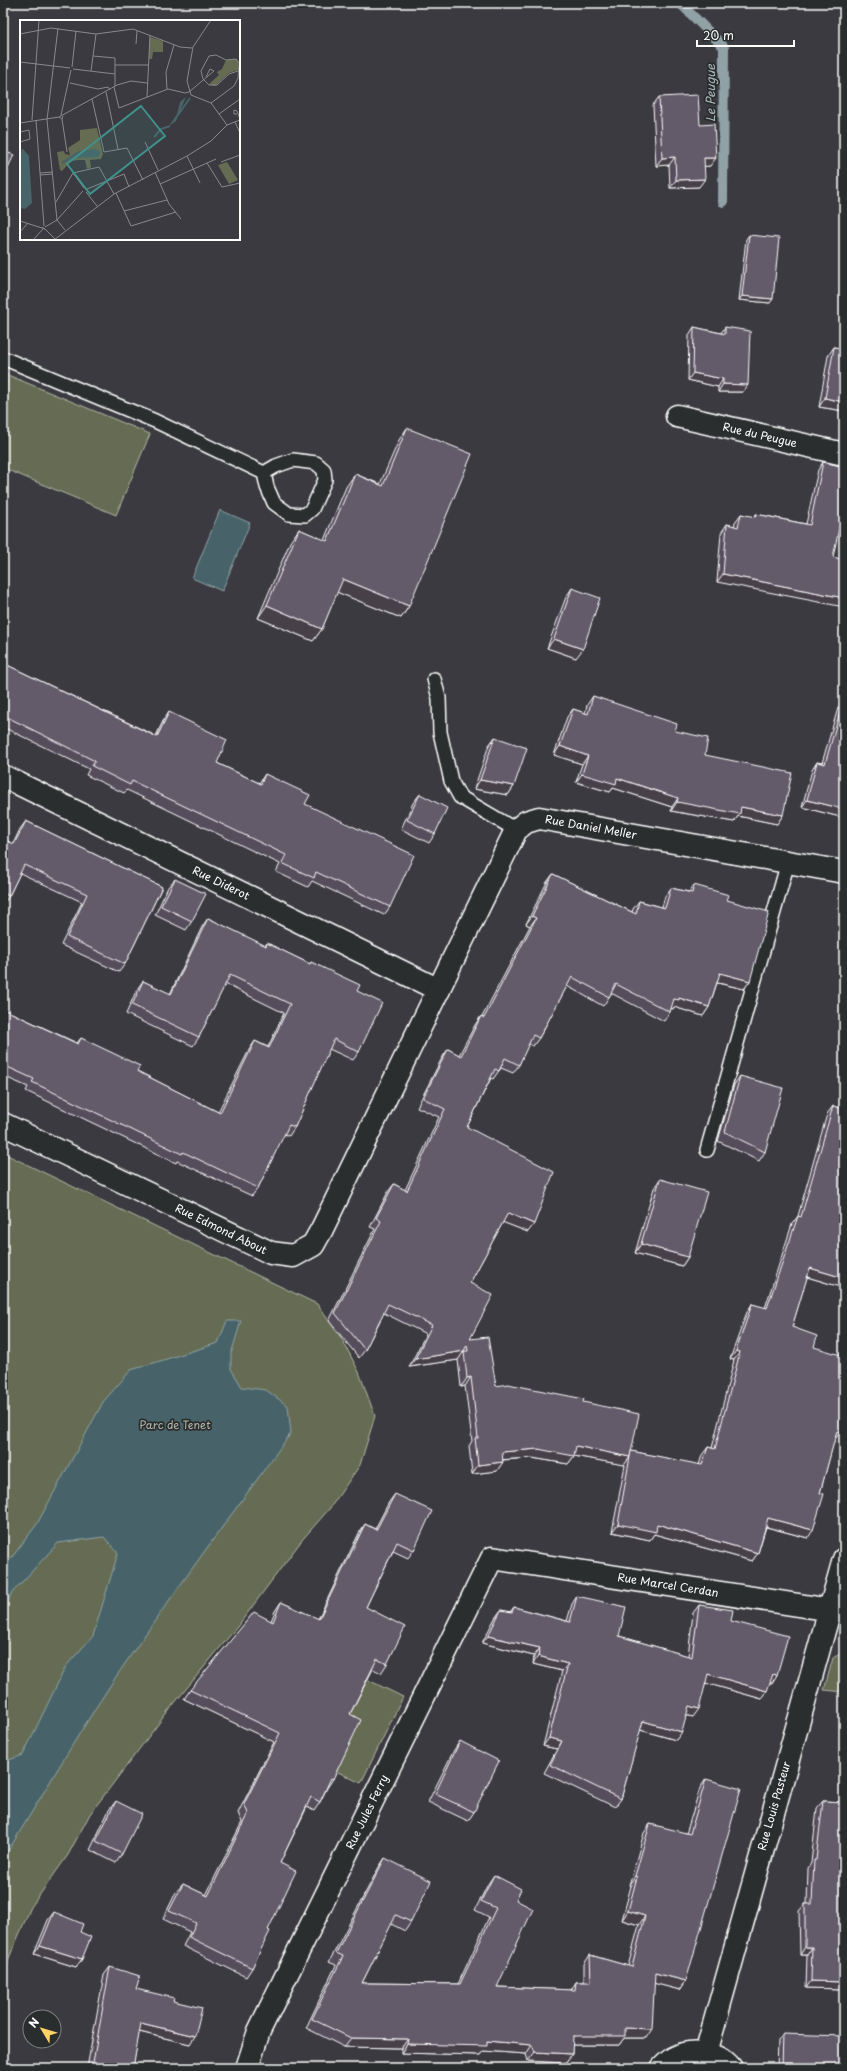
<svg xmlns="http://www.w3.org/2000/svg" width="847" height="2071" viewBox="0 0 847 2071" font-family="'Playpen Sans',sans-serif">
	<rect width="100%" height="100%" fill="#3b3a40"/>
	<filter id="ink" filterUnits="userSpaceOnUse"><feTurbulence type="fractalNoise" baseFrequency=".025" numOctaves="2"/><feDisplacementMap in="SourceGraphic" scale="8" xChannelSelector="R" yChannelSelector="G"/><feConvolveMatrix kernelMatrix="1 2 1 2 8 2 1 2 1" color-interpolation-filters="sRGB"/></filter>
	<g filter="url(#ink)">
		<g fill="#666c52" stroke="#b2b6a8">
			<path d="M3 373 150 434 116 515 3 468Z"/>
			<path d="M3 1153 317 1304 342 1339 359 1372 375 1416 360 1465 330 1508 302 1540 237 1627 168 1711 90 1814 68 1855 31 1907 9 1958 3 1991Z"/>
			<path d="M248 1621 403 1697 361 1783 184 1699Z"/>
			<path d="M844 1651V1692L824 1690 833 1658Z"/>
		</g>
		<g fill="#466469" stroke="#90a2a5">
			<path d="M220 510 250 523 222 591 192 578Z"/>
			<path d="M227 1321H241L231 1354V1369L242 1387 266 1390 288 1406 291 1433C238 1506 184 1578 133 1652 86 1719 46 1790 3 1859V1762L23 1755 66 1666 93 1636 118 1553 104 1537 58 1543 11 1594 3 1617V1569L37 1524 103 1402 131 1370 218 1343Z"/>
		</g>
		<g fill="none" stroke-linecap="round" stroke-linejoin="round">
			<path stroke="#90a2a5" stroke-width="10" d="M680 3 724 47 723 202"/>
			<defs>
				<g id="service">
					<path d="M3 358 155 421 264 473"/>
					<path d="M293 460 316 463 324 470 325 480 312 509 305 515 289 514 274 503 267 487 264 473 276 466Z"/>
					<path d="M434 679 439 698 440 732 451 781 460 797 516 830"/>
					<path d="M707 1150 788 862"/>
				</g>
				<g id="minor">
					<path d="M677 416 844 454"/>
					<path d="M3 776 439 990"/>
					<path d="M3 1124 271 1253 293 1256 313 1245 322 1229 516 830 526 822 539 818 844 872"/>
					<path d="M706 2053 844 1559"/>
					<path d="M247 2068 259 2031 492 1558 844 1612"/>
					<path d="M662 2068C665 2065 669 2061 674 2058 691 2048 719 2052 731 2068"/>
				</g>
			</defs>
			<use href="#service" stroke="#fff" stroke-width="16"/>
			<use href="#minor" stroke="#fff" stroke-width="25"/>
			<use href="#service" stroke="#2a2d2e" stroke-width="13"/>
			<use href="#minor" stroke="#2a2d2e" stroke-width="22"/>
		</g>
		<g fill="#564d5b" stroke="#fff">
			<path d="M659 97 700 125 710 166H704L699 187 670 188 669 165 656 166 653 105Z"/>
			<path d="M749 235 770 303 739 300 746 239Z"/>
			<path d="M694 327 721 333 725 327 743 392H718V387L688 380 689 335Z"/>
			<path d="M834 347 844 349V411L819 407 828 356Z"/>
			<path d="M407 428 409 606 401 618 337 592 322 629 313 641 258 618 290 542 299 529 324 540 346 487 355 474 380 484 399 440Z"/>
			<path d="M823 462 844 505 717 582 721 533 727 524 734 526 735 522 741 514 754 517 756 514 806 524 818 470Z"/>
			<path d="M572 588 576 658 547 648 566 597Z"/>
			<path d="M3 663 156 736 163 721 169 712 217 763 259 783 265 774 305 804 390 907 384 915 312 881 308 887 276 872 280 864 127 790 124 793 86 775 89 769 3 727Z"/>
			<path d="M593 696 675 731 705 755 783 815 777 824 738 816 734 822 671 811 672 807 613 788 610 792 576 782 582 764 554 755 567 717 573 709 585 713 587 705Z"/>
			<path d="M843 701H844V818L802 807 812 770 817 762 822 763 838 708Z"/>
			<path d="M495 737 514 786 508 795 474 789 489 745Z"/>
			<path d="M420 794 435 834 429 843 401 829 413 803Z"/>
			<path d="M26 821 162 887 125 964 119 972 61 945 82 902 20 873 9 896 4 903H3V839L13 844 20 829Z"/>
			<path d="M553 874 632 912 633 909 639 901 662 907 665 896 671 888 689 892 694 885 727 900 750 981 744 989 717 983 709 1007 703 1016 674 1007 673 1009 671 1008 670 1012 664 1021 611 993 609 997 603 1006 567 986 539 1038 533 1046 528 1044 519 1065 513 1073 501 1068 493 1079 491 1078 467 1127 528 1232 503 1222 470 1283V1339L496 1386 583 1402 631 1451 699 1465 702 1455 708 1447 712 1448 734 1360 730 1359 747 1312 752 1304 765 1308 792 1224 798 1216 827 1114 833 1106 844 1288 807 1277 792 1327 814 1347 834 1441 808 1538 766 1527 758 1553 752 1561 654 1534 650 1540 612 1532 625 1465 574 1456 568 1464 532 1458 503 1460 497 1471 472 1474 469 1446 472 1441 465 1386 461 1387 458 1360 409 1367 426 1334 384 1313 365 1350 359 1358 329 1321 375 1229 370 1227 388 1192 394 1184 405 1190 439 1117 417 1107 442 1058 448 1049 459 1055 475 1025 481 1016 482 1017 530 926 526 924 547 882Z"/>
			<path d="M175 879 192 921 186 930 155 915 168 887Z"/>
			<path d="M208 918 265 946 267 943 310 964 311 962 357 991 359 1052 353 1060 329 1049 295 1127 289 1136 284 1134 258 1188 252 1196 177 1161 176 1163 26 1091 28 1087 3 1076V1009L77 1043 81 1038 137 1071 218 1112 249 1050 255 1041 268 1047 284 1013 225 984 199 1037 193 1046 126 1014 137 989 143 981 170 994 202 927Z"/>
			<path d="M740 1076 765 1152 759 1161 718 1141 734 1085Z"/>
			<path d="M660 1179 688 1257 682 1266 635 1253 654 1188Z"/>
			<path d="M395 1494 414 1550 408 1558 393 1551 366 1607 387 1664 381 1673 373 1669 350 1714 333 1779 327 1788 320 1802 314 1811 307 1807 280 1863 268 1930 252 1968 246 1977 183 1946 190 1932 163 1919 176 1892 183 1884 206 1895 242 1822 238 1813 274 1742 184 1699 190 1690 271 1621 275 1611 281 1602 318 1619 359 1533 365 1524 375 1529 389 1502Z"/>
			<path d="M577 1596 619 1636 688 1656 693 1613 699 1605 731 1621 772 1683 770 1682 762 1699 706 1683 693 1717 686 1715 676 1740 640 1730 621 1799 615 1807 544 1773 557 1749 543 1746 562 1671 533 1664 534 1656 482 1643 495 1618 501 1610 510 1612 514 1607 567 1621 572 1604Z"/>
			<path d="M460 1741 474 1812 468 1821 428 1802 454 1750Z"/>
			<path d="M706 1779 686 1981 680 1990 654 1983 646 2038H624L619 2045H572V2054L565 2063 528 2061 526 2054 483 2051 480 2055 401 2053V2048L344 2047 306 2028 336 1965 329 1962 379 1867 385 1858 411 1922 405 1931 391 1924 362 1983 458 1984 489 1917 475 1910 488 1884 494 1875 516 1900 497 1987 571 1990 576 1982H584V1964L590 1955 628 1966 639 1925 622 1920 631 1886 629 1885 644 1833 650 1824 686 1834 700 1788Z"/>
			<path d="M844 1792V1989L806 1988 807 1955H800L799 1911 805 1904H807L808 1868 811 1863 817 1808 823 1801 842 1802Z"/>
			<path d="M116 1801 122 1854 116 1863 90 1850 109 1810Z"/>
			<path d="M54 1912 80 1932 82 1959 76 1967 34 1954 48 1920Z"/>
			<path d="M110 1967 136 1989 173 2001 190 2044 139 2032 133 2068H87L104 1975Z"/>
			<path d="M783 2034 844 2068H777L778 2041Z"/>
		</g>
		<g fill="#463f4a" stroke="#fff">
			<path d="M675 157 669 165 656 166 662 158Z"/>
			<path d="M704 158H716L710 166 698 167Z"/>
			<path d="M705 179 699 187 670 188 676 180Z"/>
			<path d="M742 296 773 299 770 303 739 300Z"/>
			<path d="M693 373 723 379 718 387 688 380Z"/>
			<path d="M723 384 748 385 743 392H718Z"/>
			<path d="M825 398 844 402V411L819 407Z"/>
			<path d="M723 574 844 598V607L717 582Z"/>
			<path d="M343 579 409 606 401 618 334 591Z"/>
			<path d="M267 605 322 629 313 641 258 618Z"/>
			<path d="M554 639 583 649 576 658 547 648Z"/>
			<path d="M560 746 588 756 582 764 554 755Z"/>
			<path d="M582 774 617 778 678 798 672 807 613 788 610 792 576 782Z"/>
			<path d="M480 780 514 786 508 795 474 789Z"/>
			<path d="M807 800 844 809V818L802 807Z"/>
			<path d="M677 802 741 807 783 815 777 824 738 816 734 822 671 811Z"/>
			<path d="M532 916 536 918 530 926 526 924Z"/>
			<path d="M720 973 750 981 744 989 714 982Z"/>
			<path d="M679 998 709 1007 703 1016 674 1007 673 1009 668 1008 674 999Z"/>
			<path d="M508 1213 534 1224 528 1232 502 1222Z"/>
			<path d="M641 1244 688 1257 682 1266 635 1253Z"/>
			<path d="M810 1268 844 1278V1288L804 1276Z"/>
			<path d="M464 1351 458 1360 409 1367 415 1359Z"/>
			<path d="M736 1351 740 1352 734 1360 730 1359Z"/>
			<path d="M471 1377 465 1386 461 1387 467 1378Z"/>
			<path d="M837 1431 840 1432 834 1441Z"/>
			<path d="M576 1446 630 1457 624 1465 574 1456 568 1464 532 1458 496 1460 502 1452Z"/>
			<path d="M503 1462 497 1471 472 1474 478 1465Z"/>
			<path d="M768 1518 813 1530 808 1538 763 1526Z"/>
			<path d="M618 1524H657L758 1553 752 1561 654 1534 650 1540 612 1532Z"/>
			<path d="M488 1636 540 1648 534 1656 482 1643Z"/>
			<path d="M538 1656 568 1664 562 1671 533 1664Z"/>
			<path d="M708 1674 767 1691 762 1699 702 1682Z"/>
			<path d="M773 1674 777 1675 772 1683 767 1682Z"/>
			<path d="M689 1706 699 1709 693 1717 683 1714Z"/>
			<path d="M643 1721 682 1732 676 1740 637 1729Z"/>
			<path d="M549 1738 562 1741 557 1749 543 1746Z"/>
			<path d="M635 1876 637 1877 631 1886 629 1885Z"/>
			<path d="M628 1911 645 1916 639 1925 622 1920Z"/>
			<path d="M40 1946 82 1959 76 1967 34 1954Z"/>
			<path d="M805 1947H812L807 1955H800Z"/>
			<path d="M655 1973 686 1981 680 1990 649 1982Z"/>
			<path d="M811 1981 844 1982V1989L806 1988Z"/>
			<path d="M141 2023 195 2036 190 2044 135 2031Z"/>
			<path d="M625 2028 652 2029 646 2038H624L619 2045H566L573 2036Z"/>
			<path d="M351 2038 408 2039 401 2048 344 2047Z"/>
			<path d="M487 2041 532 2045 526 2054 483 2051 480 2055 401 2053 407 2044Z"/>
			<path d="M535 2052 572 2054 565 2063 528 2061Z"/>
		</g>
		<g fill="#645a6a" stroke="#fff" fill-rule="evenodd">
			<path d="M698 95 700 125 714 124 716 158H704L705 179 676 180 675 157 662 158 659 97Z"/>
			<path d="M3 151 14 155 3 178Z"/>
			<path d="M749 235 779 238 773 299 742 296Z"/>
			<path d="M694 327 725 334V327L750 331 748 385 723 384V379L693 373Z"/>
			<path d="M834 347 844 349V402L825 398Z"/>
			<path d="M407 428 472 454 409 606 343 579 322 629 267 605 299 529 327 541 355 474 383 486Z"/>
			<path d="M823 462 844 467V505L833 557 844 560V598L723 574 727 524 738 527 741 514 755 517 756 514 810 525Z"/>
			<path d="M572 588 600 598 583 649 554 639Z"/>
			<path d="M3 663 157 737 169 712 227 740 217 763 261 784 265 774 310 795 305 804 414 855 390 907 316 872 314 878 282 863 286 855 132 781 130 785 92 766 95 761 3 715Z"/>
			<path d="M593 696 677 724 675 731 708 738 705 755 792 773 783 815 741 807 740 814 677 802 678 798 617 778 616 784 582 774 588 756 560 746 573 709 588 714Z"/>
			<path d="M843 701H844V809L807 800 817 762 825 764Z"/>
			<path d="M495 737 527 748 514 786 480 780Z"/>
			<path d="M420 794 447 808 435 834 407 820Z"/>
			<path d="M26 821 162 887 125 964 67 937 87 894 24 865 9 896 3 893V839L14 844Z"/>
			<path d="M553 874 636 914 639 901 665 908 671 888 692 893 694 885 729 895 727 900 769 912 750 981 720 973 709 1007 679 998V1000L674 999 670 1012 616 984 609 997 572 977 539 1038 533 1035 519 1065 505 1058 499 1071 495 1069 467 1127 554 1172 534 1224 508 1213 470 1283 493 1295 470 1339 488 1337 496 1386 508 1384 584 1399 583 1402 639 1414 630 1457 576 1446 574 1456 538 1449 502 1452 503 1462 478 1465 475 1438H478L471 1377 467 1378 464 1351 415 1359 432 1325 388 1304 365 1350 335 1313 381 1221 376 1218 394 1184 407 1191 445 1109 423 1098 448 1049 461 1056 481 1016 484 1018 536 918 532 916ZM467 1345 468 1351H464Z"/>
			<path d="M175 879 206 894 192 921 161 906Z"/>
			<path d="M208 918 266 946 267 943 310 964 311 962 360 985 357 991 382 1003 359 1052 334 1039 295 1127 289 1125 258 1188 183 1152 182 1154 32 1082 34 1079 3 1065V1009L78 1044 81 1038 140 1066 137 1071 220 1113 255 1041 269 1048 290 1004 230 975 199 1037 132 1005 143 981 171 994Z"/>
			<path d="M740 1076 783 1088 765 1152 725 1132Z"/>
			<path d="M833 1106 844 1109V1278L810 1268 792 1327 817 1336 814 1347 844 1356V1420L840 1432 837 1431 820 1493 824 1494 813 1530 768 1518 758 1553 657 1524 656 1532 618 1524 631 1451 702 1465 708 1447 715 1449 740 1352 736 1351 752 1304 767 1308 798 1216 801 1217Z"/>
			<path d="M660 1179 707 1192 688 1257 641 1244Z"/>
			<path d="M395 1494 432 1511 414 1550 397 1542 366 1607 405 1627 387 1664 377 1659 350 1714 361 1720 333 1779 331 1778 320 1802 311 1797 280 1863 296 1871 268 1930 270 1931 252 1968 189 1937 196 1923 169 1911 183 1884 208 1896 248 1813 244 1804 280 1733 190 1690 254 1612 273 1622 281 1602 319 1619 365 1524 376 1530Z"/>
			<path d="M577 1596 626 1607 619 1636 692 1657 699 1605 733 1610 731 1621 788 1636 777 1675 773 1674 767 1691 708 1674 699 1709 689 1706 682 1732 643 1721 621 1799 550 1765 562 1741 549 1738 568 1664 538 1656 540 1648 488 1636 501 1610 512 1612 514 1607 570 1622Z"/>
			<path d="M460 1741 499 1761 474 1812 435 1794Z"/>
			<path d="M706 1779 741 1789 686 1981 655 1973 652 2029 625 2028V2036H573L572 2054 535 2052 532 2045 487 2041V2046L407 2044 408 2039 351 2038 312 2019 343 1956 336 1953 385 1858 431 1881 411 1922 396 1915 362 1983 460 1984 496 1908 481 1901 494 1875 521 1889 516 1900 533 1909 497 1987 575 1990 576 1982H591L590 1955 632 1967 645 1916 628 1911 637 1877 635 1876 650 1824 690 1834Z"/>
			<path d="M116 1801 142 1814 122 1854 96 1841Z"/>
			<path d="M823 1801 844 1802V1982L811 1981 812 1947H805V1904H812L814 1860H816Z"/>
			<path d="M54 1912 83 1924 80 1932 91 1937 82 1959 40 1946Z"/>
			<path d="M110 1967 140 1976 136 1989 174 1998 173 2001 202 2008 195 2036 141 2023 133 2068H92Z"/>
			<path d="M783 2034 844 2036V2068H782Z"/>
		</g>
	</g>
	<g text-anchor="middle" stroke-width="3.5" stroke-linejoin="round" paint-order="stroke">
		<g font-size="11" fill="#fff" stroke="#2a2d2e">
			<text transform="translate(760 435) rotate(13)" y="4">Rue du Peugue</text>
			<text transform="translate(591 827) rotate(10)" y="4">Rue Daniel Meller</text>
			<text transform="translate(221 883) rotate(26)" y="4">Rue Diderot</text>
			<text transform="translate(221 1229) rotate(26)" y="4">Rue Edmond About</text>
			<text transform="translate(668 1585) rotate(9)" y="4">Rue Marcel Cerdan</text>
			<text transform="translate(774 1806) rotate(-74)" y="4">Rue Louis Pasteur</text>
			<text transform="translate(367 1812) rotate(-64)" y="4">Rue Jules Ferry</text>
		</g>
		<g font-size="11" fill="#b2b6a8" stroke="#2a2d2e">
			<text x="175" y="1429">Parc de Tenet</text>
		</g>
		<g font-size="12" font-style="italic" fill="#acb9bc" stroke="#2a2d2e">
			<text transform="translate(711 93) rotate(-90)" y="4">Le Peugue</text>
		</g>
	</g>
	<g transform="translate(20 20)">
		<rect width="220" height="220" fill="#3b3a40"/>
		<path d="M130 17 143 21V32H133L132 39H129ZM214 39 218 40V50L209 53 195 66 189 64 199 55 197 52 202 49 206 40ZM77 108 83 134 81 139 70 140 71 148 67 149 65 140H58L51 141 42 151 40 150 37 132 44 131 45 134 50 135 48 128 60 120V110ZM207 142 218 160 209 164 198 145Z" fill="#666c52"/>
		<path d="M166 77 156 101 149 106 157 94 160 82ZM3 129 9 136 12 183 5 189 0 188V130ZM75 129 80 132 78 137 52 138 43 144 41 142 59 131Z" fill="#466469"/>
		<path fill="none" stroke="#466469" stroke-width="2" d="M158 95 170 78M134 117 141 109 150 106"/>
		<path fill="none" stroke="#89898c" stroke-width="1" d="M191 0 173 27 167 61 171 75 191 83 207 105M38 8 27 100 37 200 45 210M113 9 160 27 172 28M0 14 31 8 76 14 113 9M116 24 117 11M73 36 95 38V66M0 42 50 48M95 45H128M52 47 56 11M53 49 95 54M71 51 76 14M50 63 78 69 88 67 90 70M94 67 99 88 148 69 165 73 169 72M147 69 146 52 154 25M86 72 98 129M169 72 194 51 190 49 186 57M127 77 130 15M72 79 84 132 107 128 123 160M191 83 214 66 218 58 219 43 216 39 206 40 196 35 189 36 181 51 183 59 189 65H197L209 54 218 51M199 94 220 79M217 94H214V90L217 91 220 99M41 95 51 50M43 96 42 99 39 97 97 65 111 61 127 63M42 99 47 132M12 100 19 0M16 100 24 206M215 102 220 113M0 103 39 97M0 112 9 110 10 119 0 122M125 122 138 150M167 136 180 163M201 142 220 135M187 143 202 167 220 163M135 152 149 184 161 199M20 153 33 152M53 153 64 168M20 155 33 154M140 164 196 139M67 169 104 154 109 167M66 172 77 186M96 173 111 206 156 192M36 182 53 153 79 147 94 174M104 191 147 180M0 201 25 209 22 207M25 207 37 200 63 171M25 209 35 219M0 212 8 203M13 220 23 209M34 220 94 174 167 136 191 121 207 105 220 100"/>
		<path fill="#3f918b" fill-opacity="0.15" stroke="#3f918b" stroke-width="2" d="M121 86 145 116 70 174 47 144Z"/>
		<rect width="220" height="220" fill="none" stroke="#fff" stroke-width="2"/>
	</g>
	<rect width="847" height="2071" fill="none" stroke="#2a2d2e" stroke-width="16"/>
	<rect x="8" y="8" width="831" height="2055" fill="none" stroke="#fff" stroke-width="1.5" filter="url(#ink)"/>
	<g transform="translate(42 2029) rotate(308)"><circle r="19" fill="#2a2d2e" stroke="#7f8182"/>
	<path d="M0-3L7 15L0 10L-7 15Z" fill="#ffd166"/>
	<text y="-6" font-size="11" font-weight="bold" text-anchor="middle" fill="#ffffff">N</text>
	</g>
	<path d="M697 40v6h97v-6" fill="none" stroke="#ffffff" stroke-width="2"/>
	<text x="703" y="40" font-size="12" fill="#ffffff" stroke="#2a2d2e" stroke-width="3" paint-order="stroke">20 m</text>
</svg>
